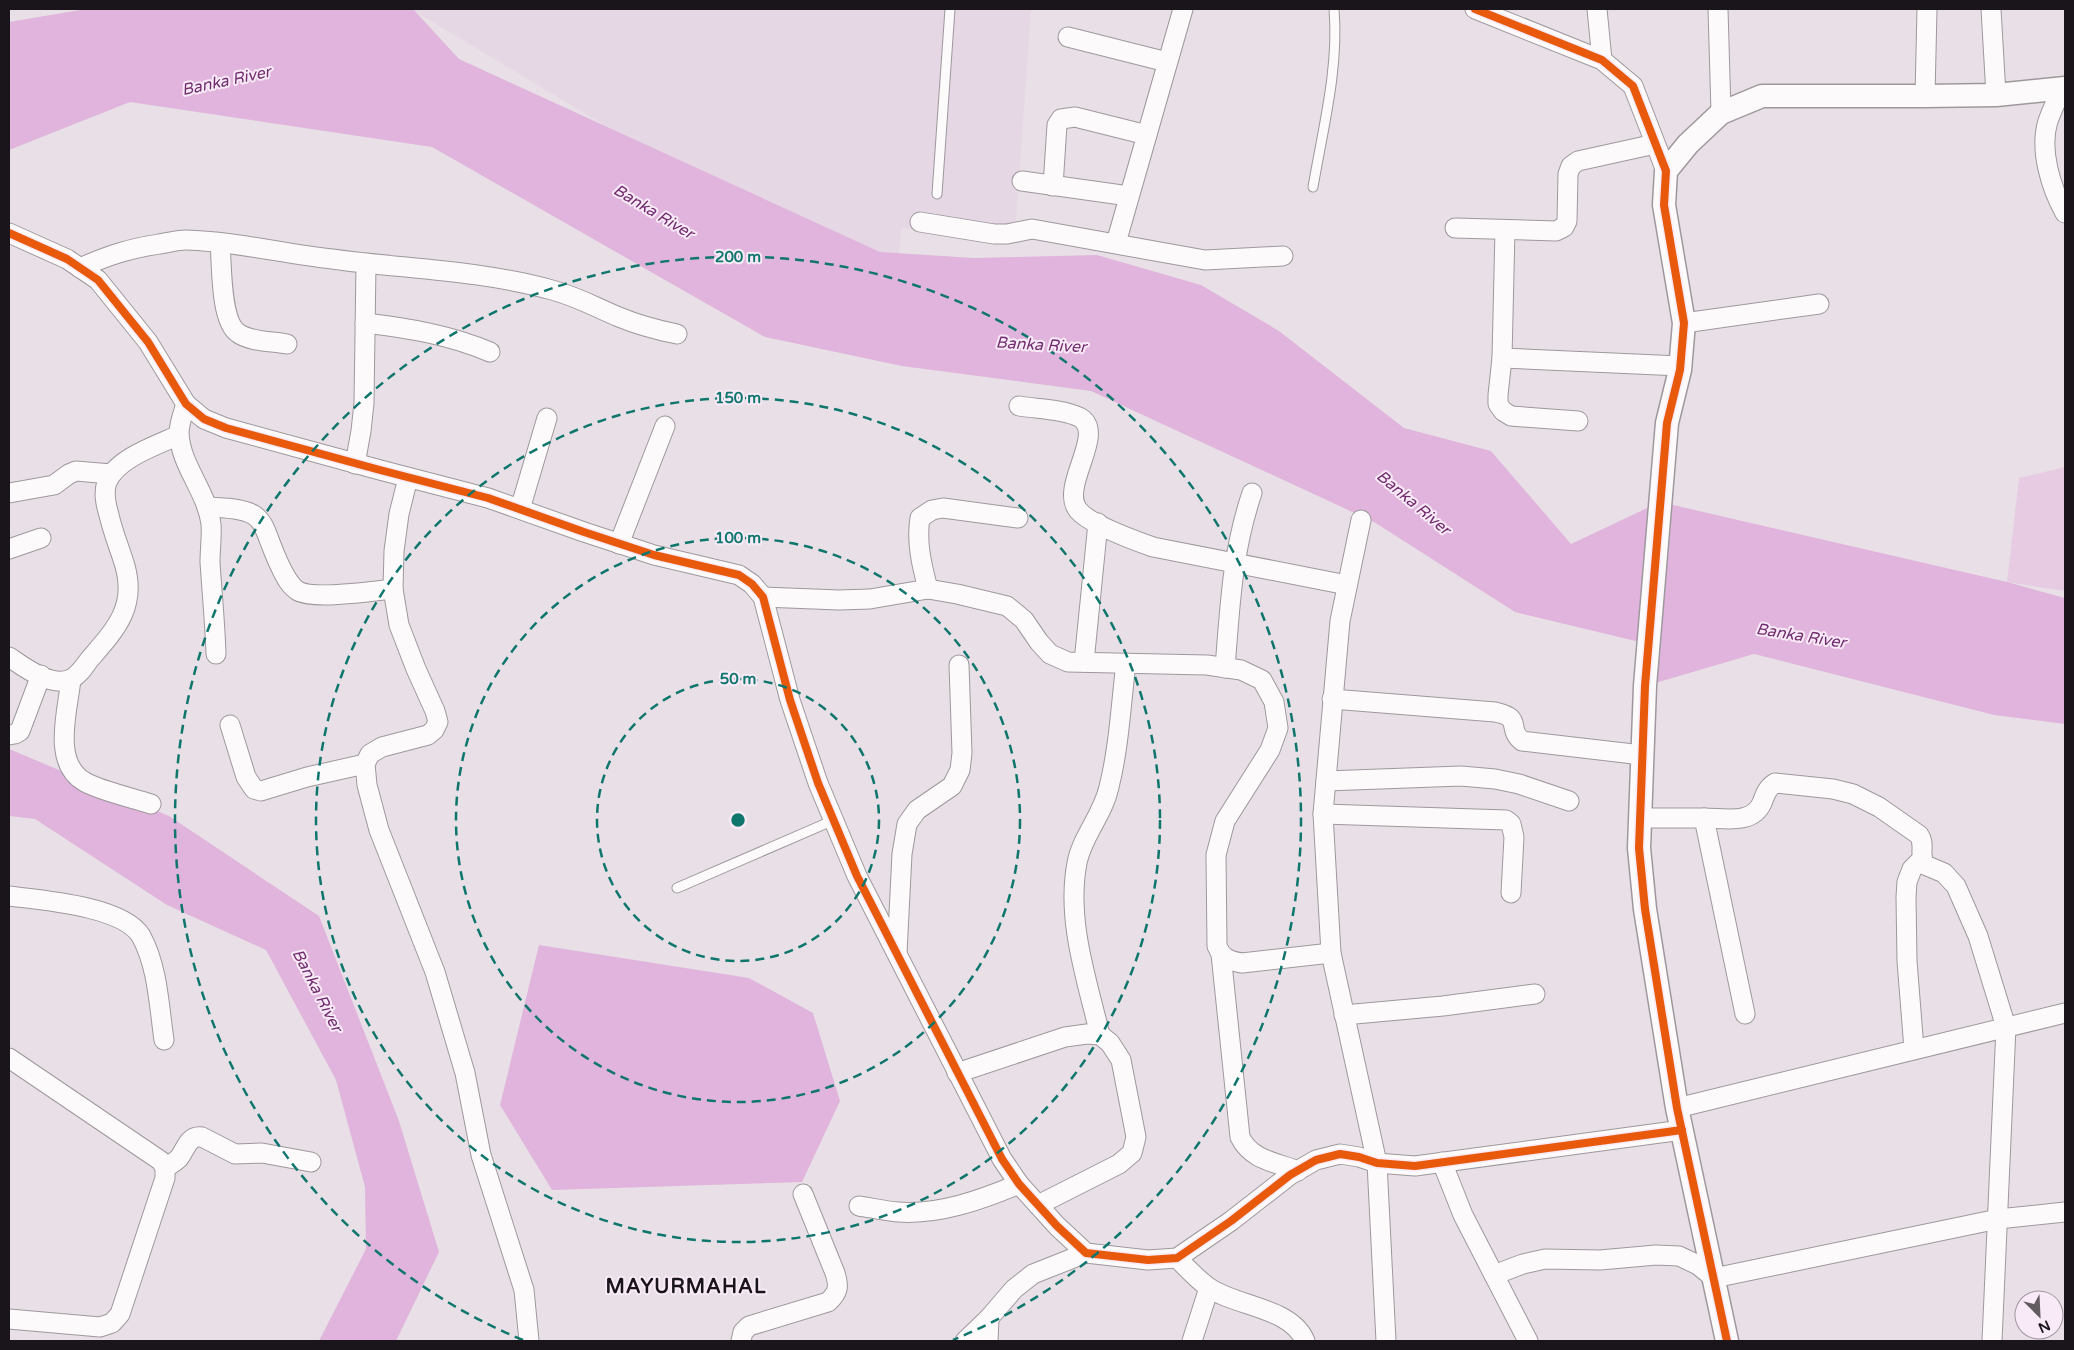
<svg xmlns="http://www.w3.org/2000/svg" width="2074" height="1350" viewBox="0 0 2074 1350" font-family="'Varela Round',sans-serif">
	<rect width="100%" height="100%" fill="#e8e0e6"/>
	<path fill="#e6d7e4" d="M411 9H1031L1015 237 901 228 899 255 807 247Z"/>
	<path fill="#e6cbe3" d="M2065 467V591L2007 582 2019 478Z"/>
	<g fill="#e0b4dc">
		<path d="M86 9H413L459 59 880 252 974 258 1097 255 1201 285 1279 331 1404 428 1491 451 1571 544 1660 502 2007 582 2065 598V724L1994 715 1754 654 1645 686 1648 644 1515 612 1374 522 1091 391 902 366 765 337 432 147 130 102 9 150V22Z"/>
		<path d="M9 749 169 816 319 916 399 1121 439 1252 396 1341H319L366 1249 365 1187 336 1080 266 950 167 905 35 819 9 816Z"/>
		<path d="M539 945 749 978 813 1013 840 1101 802 1182 552 1190 500 1105Z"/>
	</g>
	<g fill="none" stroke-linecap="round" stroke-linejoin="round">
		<defs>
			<g id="service">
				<path d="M1313 187C1323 128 1339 68 1334 9"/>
				<path d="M937 194 950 9"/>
				<path d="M677 888 834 820"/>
			</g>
			<g id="minor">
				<path d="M1475 9 1602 60 1633 86 1666 171"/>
				<path d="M1597 9 1602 60"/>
				<path d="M1718 9 1721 113"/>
				<path d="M1991 9 1996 95"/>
				<path d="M1068 37 1167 62"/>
				<path d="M2062 89C2057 99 2052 110 2048 121 2039 150 2051 188 2065 213"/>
				<path d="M1925 96 1927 9"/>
				<path d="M1022 181 1129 196"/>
				<path d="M1053 186 1057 125 1061 119 1075 117 1147 135"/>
				<path d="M920 222 994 234H1007L1032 229 1205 260 1283 256"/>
				<path d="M1455 228 1556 231 1564 227 1567 221 1568 174 1571 166 1578 161 1655 144"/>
				<path d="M1505 230 1502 358 1498 395V404L1503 411 1511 416 1578 421"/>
				<path d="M9 233 67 259 98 280 148 342 186 404 204 419 226 428 380 470 488 498 584 532 654 555 739 575 752 584 763 597 790 700 818 783 857 876 1002 1159 1019 1184 1057 1226 1086 1253 1148 1260 1177 1258 1231 1221 1290 1175 1316 1160 1340 1154 1359 1157 1377 1163 1415 1166 1682 1130"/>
				<path d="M220 243C222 264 220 321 238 333 250 342 272 341 287 344"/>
				<path d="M1116 243 1183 9"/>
				<path d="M80 268C109 255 128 249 159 244 168 243 177 240 186 240 233 241 285 254 332 259 405 269 480 270 552 290 578 297 595 307 619 317 638 325 657 330 677 334"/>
				<path d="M365 323C408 328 450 335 490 352"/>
				<path d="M1684 323 1819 304"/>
				<path d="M1502 358 1680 366"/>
				<path d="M186 404C183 414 179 423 179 434 181 466 207 492 211 524 212 536 210 550 210 562 212 593 215 623 216 654"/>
				<path d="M1019 406C1038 409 1062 409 1079 417 1108 432 1059 486 1078 510 1089 524 1136 541 1153 547L1347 585"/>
				<path d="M355 464 361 431 364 403 366 264"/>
				<path d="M408 478 399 514 394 551 393 589 399 625 416 669 435 711 438 722 434 730 428 735 382 747 370 754 365 764 367 785 379 830 435 972 465 1073 481 1155 524 1290 529 1341"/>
				<path d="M9 493 54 485 69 474 76 471 111 474"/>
				<path d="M207 507C273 509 257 520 282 570 286 578 290 586 298 591 314 600 373 591 393 589"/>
				<path d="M520 509 547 418"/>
				<path d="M1361 520 1340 621 1323 814 1331 953 1377 1163 1386 1341"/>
				<path d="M619 544 665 426"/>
				<path d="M9 549 41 538"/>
				<path d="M928 589C922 566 916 543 920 518L932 510 943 508 1018 518"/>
				<path d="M763 597 839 600 870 599 928 589 957 594 1007 606 1024 620 1039 642 1050 654 1068 662 1207 665 1241 670 1262 680 1274 702 1278 728 1270 750 1225 821 1216 855 1217 946C1222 958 1229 961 1242 963L1331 953"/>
				<path d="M9 657C24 667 51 688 71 679 79 675 84 667 89 660 114 631 137 608 125 566 120 549 113 533 109 515 106 505 103 493 107 482 117 458 157 445 179 435"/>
				<path d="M1084 662 1098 523"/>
				<path d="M1225 668C1230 606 1232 552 1252 493"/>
				<path d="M71 679C68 710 51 763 85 782 101 791 133 798 151 804"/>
				<path d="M1332 699 1495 712C1524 718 1506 728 1522 741L1642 755"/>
				<path d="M230 725 246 777 254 789 261 791 307 777 365 764"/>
				<path d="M9 735 15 734 20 731 41 675"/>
				<path d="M1326 781 1461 776 1495 779 1519 784 1569 801"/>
				<path d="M1323 814 1506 820 1511 824 1514 837 1511 893"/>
				<path d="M1640 818H1704L1745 1014"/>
				<path d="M1704 818C1725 818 1752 825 1762 803 1765 795 1767 788 1775 783L1833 789 1853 794 1879 807 1919 835C1926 845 1918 854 1925 865L1944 873 1956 886 1978 936 2006 1027 1992 1341"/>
				<path d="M9 896C41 900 123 906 141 936 158 967 159 1006 164 1040"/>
				<path d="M897 953 902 854 907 824 917 810 952 786 960 770 962 753 959 665"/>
				<path d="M1221 954 1240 1137C1251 1160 1275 1162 1298 1171"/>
				<path d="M1344 1015 1443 1006 1535 994"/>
				<path d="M1100 1035C1087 980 1066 920 1077 863 1082 836 1103 815 1109 787 1119 747 1121 704 1126 663"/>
				<path d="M1914 1049 1907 961 1906 897 1907 882 1912 869 1921 860"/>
				<path d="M9 1058 161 1161 165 1168V1178L120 1314 112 1323 100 1327 9 1319"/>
				<path d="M957 1073 1065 1037 1087 1034 1100 1035 1110 1043 1121 1060 1136 1137 1132 1153 1119 1164 1038 1205"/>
				<path d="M1677 1108 2065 1013"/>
				<path d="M1442 1162 1463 1215 1528 1341"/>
				<path d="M165 1168C170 1165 175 1162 179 1158 186 1149 188 1135 202 1137L235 1154 262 1153 311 1162"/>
				<path d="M859 1206C872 1208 885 1211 898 1212 939 1215 981 1200 1019 1184"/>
				<path d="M1177 1258C1187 1268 1197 1279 1208 1287 1236 1307 1291 1307 1305 1341"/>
				<path d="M1494 1275 1523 1264 1545 1259 1600 1260 1656 1255 1679 1256 1698 1265 1714 1278 1998 1219 2065 1212"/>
				<path d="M741 1341 743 1332 749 1326 828 1302C839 1292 839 1286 835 1273L803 1194"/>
				<path d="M965 1341 989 1318 1014 1289 1033 1274 1086 1253"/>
				<path d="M988 1341 989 1318"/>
				<path d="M1192 1341 1209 1288"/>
			</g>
			<path id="tertiary" d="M1727 1341 1677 1108 1645 909 1639 848 1645 686 1667 423 1680 370 1684 323 1664 205 1666 171 1688 144 1721 113 1762 96H1925L1996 95 2065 88"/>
		</defs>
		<use href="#service" stroke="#9e989d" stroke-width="11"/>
		<use href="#minor" stroke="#9e989d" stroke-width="21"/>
		<use href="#tertiary" stroke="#9e989d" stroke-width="25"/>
		<use href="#service" stroke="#fcfafb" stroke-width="9"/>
		<use href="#minor" stroke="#fcfafb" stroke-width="19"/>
		<use href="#tertiary" stroke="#fcfafb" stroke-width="22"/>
		<defs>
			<g id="cycleway">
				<path d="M1475 9 1602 60 1633 86 1666 171 1664 205 1684 323 1680 370 1667 423 1645 686 1639 848 1645 909 1677 1108 1727 1341"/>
				<path d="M9 233 67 259 98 280 148 342 186 404 204 419 226 428 380 470 488 498 584 532 654 555 739 575 752 584 763 597 790 700 818 783 857 876 1002 1159 1019 1184 1057 1226 1086 1253 1148 1260 1177 1258 1231 1221 1290 1175 1316 1160 1340 1154 1359 1157 1377 1163 1415 1166 1682 1130"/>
			</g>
		</defs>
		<use href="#cycleway" stroke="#f8eaf7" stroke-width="11"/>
		<use href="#cycleway" stroke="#e8590c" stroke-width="8"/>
	</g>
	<g fill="none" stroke="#0f766e" stroke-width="2.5" stroke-dasharray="9 6">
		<circle cx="738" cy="820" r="141"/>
		<circle cx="738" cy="820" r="282"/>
		<circle cx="738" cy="820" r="422"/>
		<path d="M523 1340A563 563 0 1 1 953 1340"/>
	</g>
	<g text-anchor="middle" stroke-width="4" stroke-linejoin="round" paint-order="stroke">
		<g font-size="16" font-style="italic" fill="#722d6f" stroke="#f8eaf7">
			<text transform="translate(226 80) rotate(-12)" y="6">Banka River</text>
			<text transform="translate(654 211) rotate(31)" y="6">Banka River</text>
			<text transform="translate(1041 344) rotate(3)" y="6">Banka River</text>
			<text transform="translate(1414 502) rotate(40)" y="6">Banka River</text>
			<text transform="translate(1801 635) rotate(9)" y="6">Banka River</text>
			<text transform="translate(318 990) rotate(63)" y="6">Banka River</text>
		</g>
		<g font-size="20" font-weight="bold" letter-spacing="1" fill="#1a151a" stroke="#f8eaf7">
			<text x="686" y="1293">MAYURMAHAL</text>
		</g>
	</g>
	<circle cx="738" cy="820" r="8" fill="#0f766e" stroke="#f8eaf7" stroke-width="2.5"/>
	<g font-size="15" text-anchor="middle" font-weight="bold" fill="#0f766e" stroke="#f8eaf7" stroke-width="4" stroke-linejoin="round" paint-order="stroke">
		<text x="738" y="262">200 m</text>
		<text x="738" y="403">150 m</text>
		<text x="738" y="543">100 m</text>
		<text x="738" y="684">50 m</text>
	</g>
	<rect width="2074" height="1350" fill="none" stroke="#1a151a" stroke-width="20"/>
	<g transform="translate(2039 1315) rotate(156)"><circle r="24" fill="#f8eaf7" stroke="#9f959f"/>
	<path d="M0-4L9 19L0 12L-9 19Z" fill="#625c61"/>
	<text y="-8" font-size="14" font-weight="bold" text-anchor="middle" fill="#1a151a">N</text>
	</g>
</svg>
